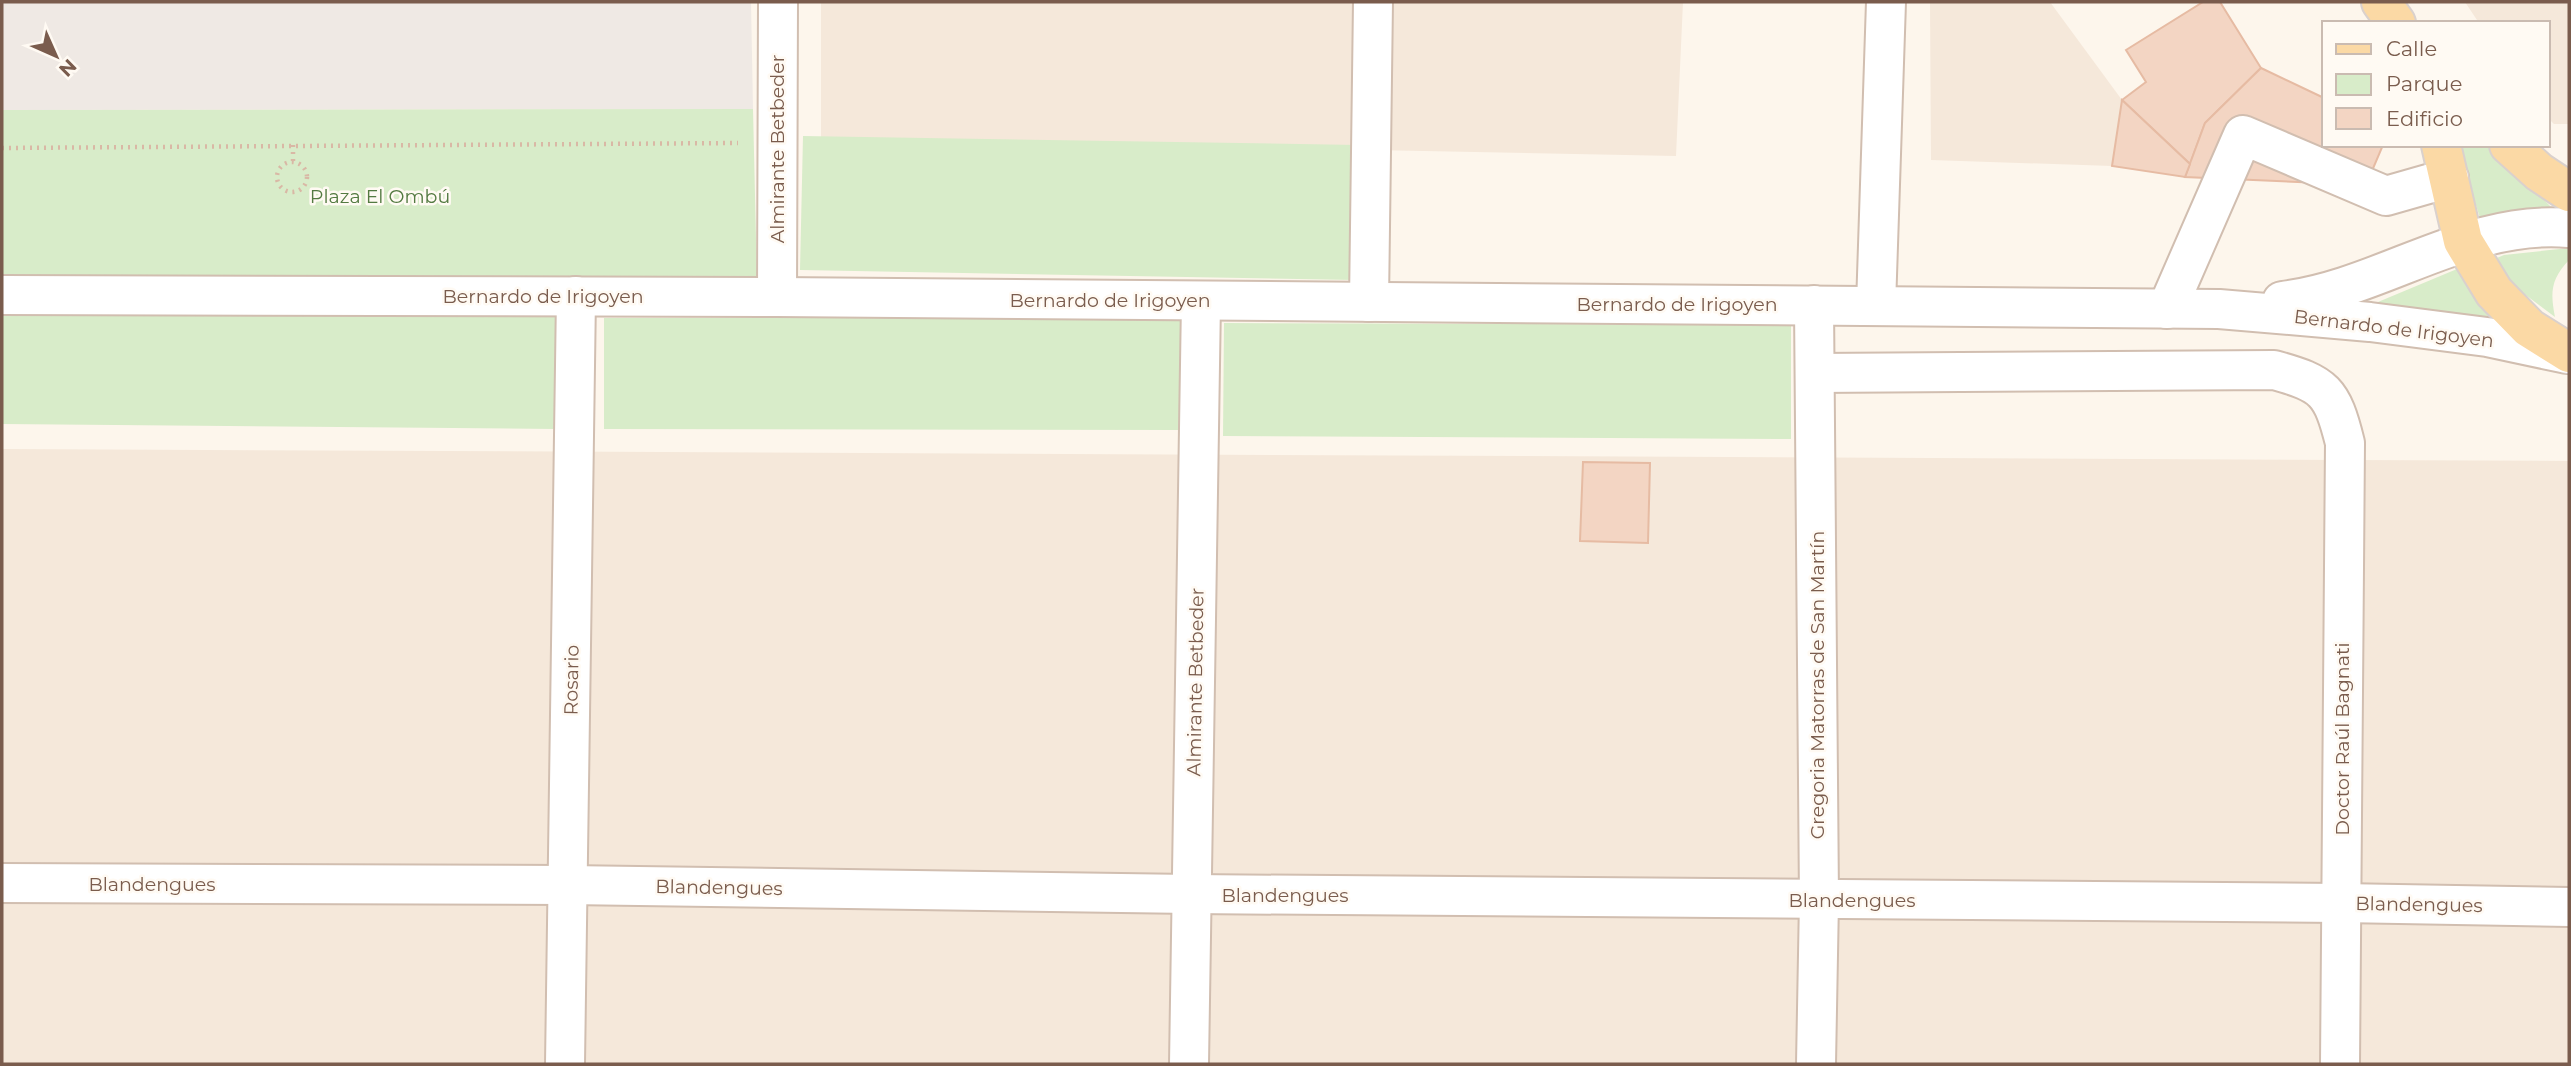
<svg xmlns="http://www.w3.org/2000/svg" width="2571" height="1066" viewBox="0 0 2571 1066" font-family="Montserrat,sans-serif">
	<rect width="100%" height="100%" fill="#fdf6ec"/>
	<g fill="#f5e8da">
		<path d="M821 2H1683L1676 156 821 139Z"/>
		<path d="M1930 2H2050L2122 100 2112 166 1931 160Z"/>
		<path d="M2465 2H2569V124H2554L2548 118V23H2479Z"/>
		<path d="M2 449 2569 461V1064H2Z"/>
	</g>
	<path fill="#efe9e4" d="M2 2H751L753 109 2 110Z"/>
	<g fill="#d8ecc9">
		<path d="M753 109 757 281 2 283V110Z"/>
		<path d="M803 136 1358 145 1355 280 800 270Z"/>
		<path d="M2457 145H2490L2552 208 2480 218Z"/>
		<path d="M2569 248V260C2551 279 2550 292 2555 317L2503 278 2492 260 2504 255Z"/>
		<path d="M2457 269 2494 320 2366 307Z"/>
		<path d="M2 311 556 317 555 429 2 424Z"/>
		<path d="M604 318H1183V430L604 429Z"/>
		<path d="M1224 323 1791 325V439L1223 436Z"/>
	</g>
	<g fill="#f3d5c3" stroke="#e6bba3" stroke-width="2">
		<path d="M2203 2H2220L2261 68 2205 123 2190 164 2122 100 2146 82 2126 50Z"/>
		<path d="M2261 68 2324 98V145H2383L2366 185 2185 177 2205 123Z"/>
		<path d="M2122 100 2190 164 2185 177 2112 166Z"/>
		<path d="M1583 462 1650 463 1648 543 1580 541Z"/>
	</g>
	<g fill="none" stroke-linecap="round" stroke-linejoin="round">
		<defs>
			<g id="minor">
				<path d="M2 295 777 297 2219 309 2370 322 2487 337 2567 354"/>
				<path d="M777 297 778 2"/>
				<path d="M2282 301C2382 289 2466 219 2569 228"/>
				<path d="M1369 302 1373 2"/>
				<path d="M1814 305 1819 900 1816 1064"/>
				<path d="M1876 306 1886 2"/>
				<path d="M2167 309 2243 135 2386 196 2449 178"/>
				<path d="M1815 373 2274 370C2325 384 2332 391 2345 443L2340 1064"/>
				<path d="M2 883 567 885 1191 894 2341 903 2569 907"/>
				<path d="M565 1064 576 296"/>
				<path d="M1189 1064 1201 301"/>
			</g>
			<g id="major">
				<path d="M2381 2 2396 23"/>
				<path d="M2441 145 2463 241 2494 292 2529 328 2569 353"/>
				<path d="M2509 145 2539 172 2569 192"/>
			</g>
		</defs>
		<use href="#minor" stroke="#d1beb0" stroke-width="42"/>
		<use href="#major" stroke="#dad1cd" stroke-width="42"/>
		<g stroke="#d9b8a5" stroke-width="4.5" stroke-dasharray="2 5" stroke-linecap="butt">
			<path d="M2 148 738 143"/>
			<path d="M293 161V145"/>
			<circle cx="292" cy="177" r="15"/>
		</g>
		<use href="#minor" stroke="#fff" stroke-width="38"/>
		<use href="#major" stroke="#fbd9a5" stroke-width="38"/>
	</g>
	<g text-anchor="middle" stroke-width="5" stroke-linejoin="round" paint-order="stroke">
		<g font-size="19" fill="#7a5c4d" stroke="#fffaf3">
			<text transform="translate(777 149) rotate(-90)" y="7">Almirante Betbeder</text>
			<text x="543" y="303">Bernardo de Irigoyen</text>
			<text x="1110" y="307">Bernardo de Irigoyen</text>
			<text x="1677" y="311">Bernardo de Irigoyen</text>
			<text transform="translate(2394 328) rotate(7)" y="7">Bernardo de Irigoyen</text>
			<text transform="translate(571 680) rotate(-89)" y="7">Rosario</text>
			<text transform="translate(1195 682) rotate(-89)" y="7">Almirante Betbeder</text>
			<text transform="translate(1817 685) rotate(-90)" y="7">Gregoria Matorras de San Martín</text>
			<text transform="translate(2342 739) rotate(-90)" y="7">Doctor Raúl Bagnati</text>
			<text x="152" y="891">Blandengues</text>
			<text transform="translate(719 887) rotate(1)" y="7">Blandengues</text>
			<text x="1285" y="902">Blandengues</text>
			<text x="1852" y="907">Blandengues</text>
			<text transform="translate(2419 904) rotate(1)" y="7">Blandengues</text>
		</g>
		<g font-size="19" fill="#537a41" stroke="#fffaf3">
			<text x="380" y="203">Plaza El Ombú</text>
		</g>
	</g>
	<rect width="2571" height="1066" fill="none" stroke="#7a5c4d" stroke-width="7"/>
	<rect x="2322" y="21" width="228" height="126" fill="#fffaf3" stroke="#cabbb1" stroke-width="2"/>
	<rect x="2336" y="44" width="35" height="10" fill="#fbd9a5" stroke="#cabbb1" stroke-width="2"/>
	<text x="2386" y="56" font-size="21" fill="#7a5c4d">Calle</text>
	<rect x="2336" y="74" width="35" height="21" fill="#d8ecc9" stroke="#cabbb1" stroke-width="2"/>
	<text x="2386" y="91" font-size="21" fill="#7a5c4d">Parque</text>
	<rect x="2336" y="108" width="35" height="21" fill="#f3d5c3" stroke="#cabbb1" stroke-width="2"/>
	<text x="2386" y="126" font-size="21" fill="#7a5c4d">Edificio</text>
	<g transform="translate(56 56) rotate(135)" stroke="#fffaf3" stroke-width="5" paint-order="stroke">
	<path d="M0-5L12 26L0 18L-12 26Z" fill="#7a5c4d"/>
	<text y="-10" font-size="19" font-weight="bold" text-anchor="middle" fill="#7a5c4d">N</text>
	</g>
</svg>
